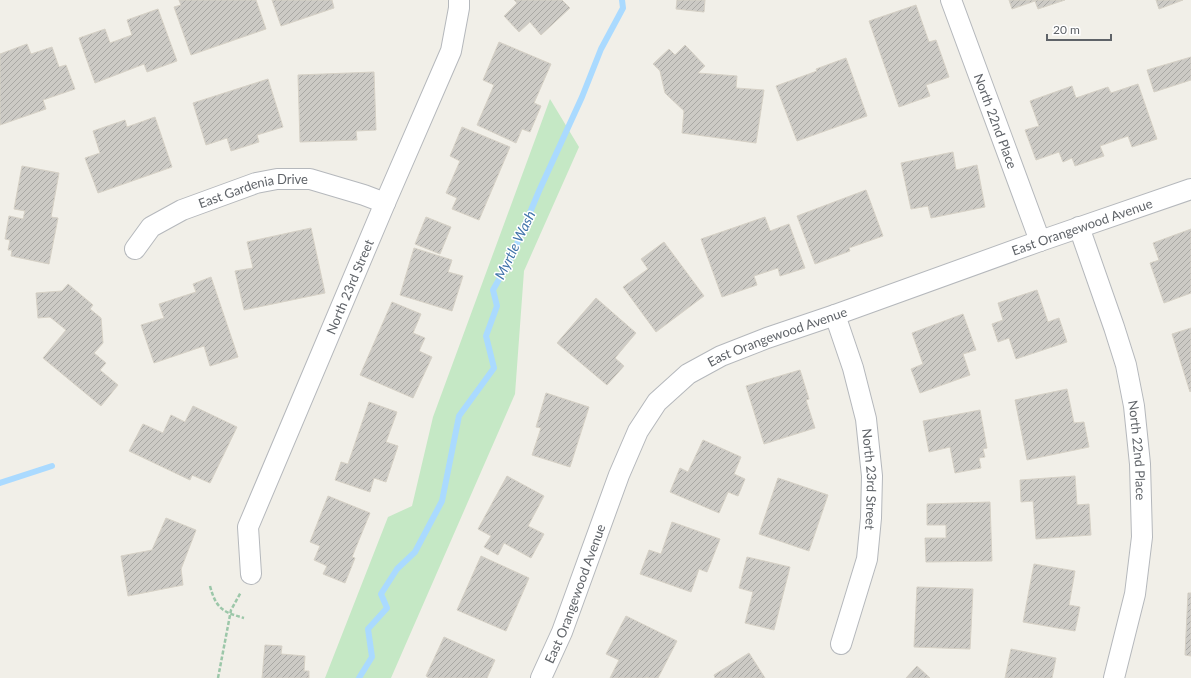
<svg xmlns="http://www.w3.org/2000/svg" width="1191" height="678" viewBox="0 0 1191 678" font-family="Lato,sans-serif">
	<defs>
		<pattern id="building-hatch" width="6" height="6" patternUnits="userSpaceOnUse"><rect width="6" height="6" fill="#cccac5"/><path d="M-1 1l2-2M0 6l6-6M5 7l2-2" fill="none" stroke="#a9a8a4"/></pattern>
	</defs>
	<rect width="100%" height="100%" fill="#f1efe8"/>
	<path fill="#c5e8c5" d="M550 99 579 147 524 271 515 394 391 678H325L388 517 412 506 433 417Z"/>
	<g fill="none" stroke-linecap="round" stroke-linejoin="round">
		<g stroke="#aadaff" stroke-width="6">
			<path d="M0 483 52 466"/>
			<path d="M359 678 372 657 368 629 387 608 381 594 397 569 415 552 442 501 459 416 494 368 486 336 497 306 493 290 511 258 539 191 582 97 601 49 623 8 622 0"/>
		</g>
	</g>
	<g fill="url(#building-hatch)" stroke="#d6d1c6">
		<path d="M179 0H256L266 29 191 55 174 7 181 5Z"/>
		<path d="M272 0H332L334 8 281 26Z"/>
		<path d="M514 0H562L570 8 541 35 530 22 519 32 504 16 517 3Z"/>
		<path d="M677 0H705L704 12 676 9Z"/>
		<path d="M1009 0H1065L1038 9 1035 1 1012 9Z"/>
		<path d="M1156 0H1183L1159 9Z"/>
		<path d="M916 5 929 42 936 40 949 77 926 85 930 96 899 107 869 21Z"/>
		<path d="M158 9 177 61 147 72 144 64 95 83 79 38 105 29 110 43 132 35 127 20Z"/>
		<path d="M499 42 551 64 534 103 541 106 530 132 522 129 516 143 477 125 494 85 483 80Z"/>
		<path d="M27 44 31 54 52 47 59 67 66 65 75 89 43 100 46 109 0 125V54Z"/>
		<path d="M685 45 705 66 698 73 737 76 736 88 764 90 756 143 682 133 684 111 665 93 660 71 653 64 669 49 675 55Z"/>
		<path d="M1191 57V80L1154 92 1147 70Z"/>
		<path d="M846 58 867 116 797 141 776 86 817 71 816 69Z"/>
		<path d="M374 72 376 130 356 131 357 140 300 142 298 75Z"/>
		<path d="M268 79 283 127 257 135 259 142 231 151 227 138 206 145 193 103Z"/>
		<path d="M1138 84 1157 139 1132 147 1128 136 1100 146 1104 156 1075 166 1072 158 1063 162 1059 152 1036 160 1025 130 1039 126 1030 101 1072 86 1076 98 1108 87 1111 93Z"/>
		<path d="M155 117 172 167 98 193 85 158 100 153 93 131 125 120 127 127Z"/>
		<path d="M462 127 510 147 479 220 452 209 457 198 446 193 460 161 450 156Z"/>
		<path d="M953 152 956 170 977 165 985 207 931 218 928 206 911 209 901 163Z"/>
		<path d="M22 166 59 173 51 217 58 218 49 264 11 256 12 250H8L10 240 5 239 9 216 23 219 25 211 14 209Z"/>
		<path d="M866 190 883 236 849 248 850 251 815 264 797 216Z"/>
		<path d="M426 217 451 227 440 254 415 244Z"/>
		<path d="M765 217 770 231 789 224 805 268 780 276 778 268 754 276 757 285 722 297 701 239Z"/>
		<path d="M311 228 325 293 244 310 235 271 253 268 247 242Z"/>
		<path d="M1191 229V293L1164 303 1150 263 1159 260 1153 243Z"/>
		<path d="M664 242 704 296 656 332 623 287 648 269 641 259Z"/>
		<path d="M414 248 452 260 448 272 463 276 452 311 400 295Z"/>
		<path d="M211 277 238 357 210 366 204 346 154 363 141 325 164 318 159 304 196 292 193 284Z"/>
		<path d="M68 284 93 305 90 309 101 318 103 343 94 353 106 363 100 370 118 385 101 406 43 358 66 330 50 317 38 318 36 293 62 291Z"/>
		<path d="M1037 290 1048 322 1059 318 1067 342 1016 359 1009 338 998 342 992 324 1003 320 998 303Z"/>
		<path d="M596 298 636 333 615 358 624 366 607 385 557 343Z"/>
		<path d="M392 302 421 314 413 333 425 338 419 351 432 357 413 398 360 375Z"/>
		<path d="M963 314 976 350 963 354 970 375 920 393 911 369 923 364 912 333Z"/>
		<path d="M1191 328V391L1190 392 1172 334Z"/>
		<path d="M800 370 809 399 806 400 815 428 764 444 746 386Z"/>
		<path d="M1067 389 1074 423 1084 422 1089 447 1027 460 1015 400Z"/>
		<path d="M546 393 589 407 570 467 532 455 541 428 536 427Z"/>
		<path d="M369 402 397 412 386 442 398 446 386 482 374 478 370 492 335 480 341 462 348 464Z"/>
		<path d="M193 406 237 427 210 483 192 475 190 480 129 451 143 424 163 433 171 415 185 422Z"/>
		<path d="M980 410 987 448 983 449 985 457 979 458 981 468 955 473 950 447 929 452 923 421Z"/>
		<path d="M703 440 741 457 734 474 745 479 738 496 728 492 719 513 670 492 680 468 688 472Z"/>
		<path d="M507 476 544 496 528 526 544 534 531 558 504 543 498 555 484 547 491 536 478 529Z"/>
		<path d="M1075 476 1077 505 1089 504 1091 535 1036 539 1033 501 1021 502 1020 480Z"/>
		<path d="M778 478 828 495 809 551 759 534Z"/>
		<path d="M328 496 370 513 352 557 355 558 345 583 323 574 327 566 314 560 320 546 310 542Z"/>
		<path d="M990 502 992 561 926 562 925 538H946V525H927V504Z"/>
		<path d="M166 518 196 530 181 569 183 585 128 596 121 556 152 550Z"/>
		<path d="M672 522 720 539 707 572 699 569 691 592 640 574 649 550 661 554Z"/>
		<path d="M481 556 529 578 506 631 457 610Z"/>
		<path d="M747 557 790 567 774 630 745 623 753 592 739 588Z"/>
		<path d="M1034 564 1075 571 1069 605 1080 607 1075 631 1023 622Z"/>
		<path d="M917 587 973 589 970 649 914 647Z"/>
		<path d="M1188 593H1191V656L1185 655Z"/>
		<path d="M626 616 677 641 658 678H649L646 677V678H610L619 660 606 654Z"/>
		<path d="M444 637 495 660 487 678H429L426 676Z"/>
		<path d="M265 645 282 646 281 654 305 656 304 671H309V678H262Z"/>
		<path d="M1011 649 1056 658 1052 678H1005Z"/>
		<path d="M749 653 765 678H715L714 675Z"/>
		<path d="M917 666 930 678H906Z"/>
	</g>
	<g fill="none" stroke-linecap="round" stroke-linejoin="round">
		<defs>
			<g id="minor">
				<path id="s1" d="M951 0 1040 241"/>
				<path id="s2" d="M1079 227 1114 327 1126 365 1134 406 1140 464 1142 537 1135 594 1114 678"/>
				<path id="s3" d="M135 249 151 227 182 210 256 183 277 179H310L364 195 385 203"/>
				<path id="s4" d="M835 315 853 368 866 419 872 476 871 518 867 559 841 644"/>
				<path id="s5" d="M251 574 248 527 385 203 451 51 459 8V0"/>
				<path id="s6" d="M541 678 562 632 619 475 638 431 657 402 688 374 721 356 767 338 835 315 1040 241 1191 189"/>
			</g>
		</defs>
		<use href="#minor" stroke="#b5b8bc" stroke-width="22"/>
		<g stroke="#9cc7a9" stroke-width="2.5" stroke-dasharray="4 2" stroke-linecap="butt">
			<path d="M210 586C216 608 222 612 244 618"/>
			<path d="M218 678 231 610 241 592"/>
		</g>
		<use href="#minor" stroke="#fff" stroke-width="20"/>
	</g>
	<g text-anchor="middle" stroke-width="3" stroke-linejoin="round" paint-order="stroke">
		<g font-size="13" fill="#5f6368" stroke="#fff">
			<text dy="5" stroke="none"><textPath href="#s1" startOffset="129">North 22nd Place</textPath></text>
			<text dy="5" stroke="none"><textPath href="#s3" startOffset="137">East Gardenia Drive</textPath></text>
			<text dy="5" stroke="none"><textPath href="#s6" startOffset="763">East Orangewood Avenue</textPath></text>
			<text dy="5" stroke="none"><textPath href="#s5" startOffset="308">North 23rd Street</textPath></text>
			<text dy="5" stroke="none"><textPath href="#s6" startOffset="439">East Orangewood Avenue</textPath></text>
			<text dy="5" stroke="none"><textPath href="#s2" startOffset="232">North 22nd Place</textPath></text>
			<text dy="5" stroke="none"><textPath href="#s4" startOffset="169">North 23rd Street</textPath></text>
			<text dy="5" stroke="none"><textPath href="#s6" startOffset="91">East Orangewood Avenue</textPath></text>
		</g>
		<g font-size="14" font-style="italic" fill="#4174aa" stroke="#fff">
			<text transform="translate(515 245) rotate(-64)" y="5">Myrtle Wash</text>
		</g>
	</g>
	<path d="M1047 34v6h64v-6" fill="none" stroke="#5f6368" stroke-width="2"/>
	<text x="1053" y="34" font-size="12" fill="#5f6368" stroke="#ffffff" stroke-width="3" paint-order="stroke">20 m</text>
</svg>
